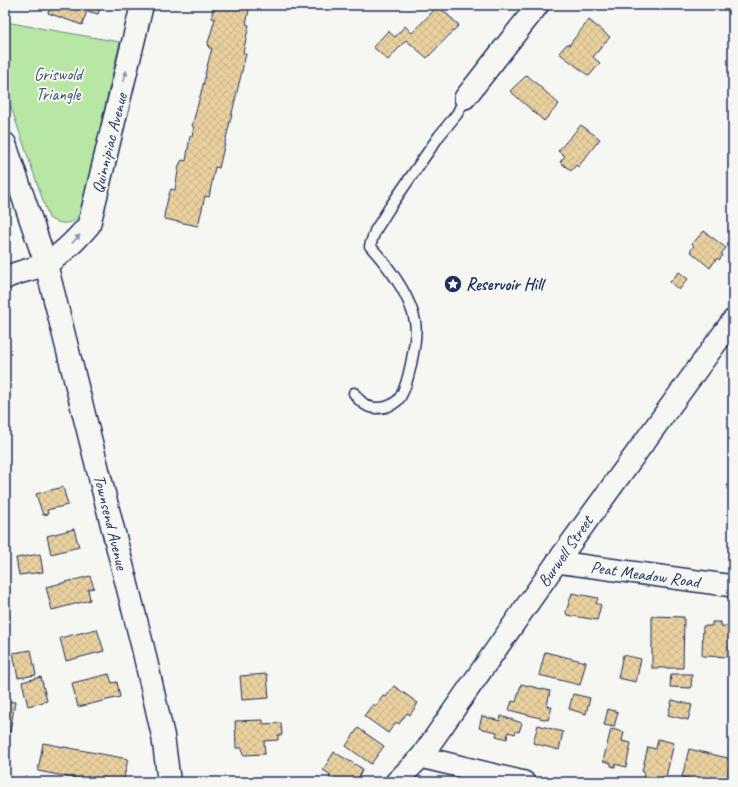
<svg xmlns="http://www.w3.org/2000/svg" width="738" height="787" viewBox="0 0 738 787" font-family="Caveat,sans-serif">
	<defs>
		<pattern id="building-cross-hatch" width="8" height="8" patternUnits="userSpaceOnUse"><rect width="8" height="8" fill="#ead09f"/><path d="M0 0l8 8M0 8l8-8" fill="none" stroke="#c8b38b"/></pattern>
	</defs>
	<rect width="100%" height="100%" fill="#f6f6f2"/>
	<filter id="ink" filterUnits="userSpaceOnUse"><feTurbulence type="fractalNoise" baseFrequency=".025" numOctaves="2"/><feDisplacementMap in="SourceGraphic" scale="8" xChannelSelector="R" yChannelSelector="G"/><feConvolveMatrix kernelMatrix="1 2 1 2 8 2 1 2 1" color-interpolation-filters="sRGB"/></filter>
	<g filter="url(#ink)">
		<path fill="#b7e6a5" stroke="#698a82" d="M5 22 120 42 80 214C73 226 59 225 49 218L5 90Z"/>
		<g fill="url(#building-cross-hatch)" stroke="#1b2f5e">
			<path d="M51 5H75L82 7 83 5H101L98 14 87 11 82 25 48 13Z"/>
			<path d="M214 5H250L246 24 249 25 243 53 246 54 219 168 215 167 209 197 205 196 198 226 165 219 164 215 169 194 171 189 175 190 179 165 182 160 186 161 190 136H192L194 127 192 126 206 74H205L212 48H209L208 43 215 19 212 18V14Z"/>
			<path d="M438 6 459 25 427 58 406 40 388 60 373 47 388 31 395 37 405 26 412 33Z"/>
			<path d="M589 20 610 37 593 57 600 63 589 76 559 53 567 44 569 45Z"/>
			<path d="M527 75 559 104 544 121 510 91Z"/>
			<path d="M581 125 600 139 578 167 576 165 571 171 560 162 565 156 558 151Z"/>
			<path d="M704 231 726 248 721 254 723 255 719 260 717 258 710 268 690 251 694 246 692 244Z"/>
			<path d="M679 272 688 279 679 290 670 282Z"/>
			<path d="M63 487 68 505 47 510 48 514 43 515 36 494Z"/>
			<path d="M74 529 79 547 51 554 47 536Z"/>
			<path d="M40 554 43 572 19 575 16 558Z"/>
			<path d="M90 576 94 588 88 589 90 600 52 610 46 587Z"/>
			<path d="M572 593 598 598 596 603 601 605 597 620 567 615 566 612Z"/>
			<path d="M652 616 684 617 683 668H652Z"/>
			<path d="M712 622H721V626H733V657L702 656 703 626H712Z"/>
			<path d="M97 629 104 651 66 661 60 638Z"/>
			<path d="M31 650 36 675 18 678 13 653Z"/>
			<path d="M545 652 586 662 580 685 539 675Z"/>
			<path d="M623 655 641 659 636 682 618 678Z"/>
			<path d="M109 674 112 683 117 682 120 697 78 707 72 683Z"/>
			<path d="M267 674 269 698 242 700 240 676Z"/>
			<path d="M671 674H692L691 688 670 687Z"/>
			<path d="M41 677 47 701 28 706 22 682Z"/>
			<path d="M521 684 550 691 547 706 552 707 548 720 509 710 512 701 516 702Z"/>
			<path d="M394 686 418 703 410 715 407 713 399 724 396 722 388 733 364 716 373 704 376 706 383 696 386 697Z"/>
			<path d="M573 694 590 698 586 714 569 709Z"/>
			<path d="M672 700 692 705 688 720 668 715Z"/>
			<path d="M5 701 15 702 10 732 5 731Z"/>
			<path d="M608 709 618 712 614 727 604 725Z"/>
			<path d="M482 716 500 721 501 716 522 723 519 732 516 731 515 734 508 732 507 739 496 736 497 732 479 728Z"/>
			<path d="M263 720V724L281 723 282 735H278V740L264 741 265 754 243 755 242 748H236L235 721Z"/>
			<path d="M538 725 563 732 559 750 533 743Z"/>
			<path d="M358 728 384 746 371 764 346 746Z"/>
			<path d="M611 729 624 732 622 741 631 743 626 767 615 764V767L611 766V763L603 761Z"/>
			<path d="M658 739 674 743 666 777 663 776 662 782 643 778 644 771H642L648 747 656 749Z"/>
			<path d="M43 743 128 759 123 782H95L38 771Z"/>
			<path d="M689 749 732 759 726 782H701L682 777Z"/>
			<path d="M334 752 363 769 356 782H337L329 777 331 775 323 770Z"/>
		</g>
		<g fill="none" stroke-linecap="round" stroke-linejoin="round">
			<defs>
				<path id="service" d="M354 393C358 400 367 408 375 408 384 408 390 407 397 401 408 391 418 336 415 321 409 293 389 267 370 246L375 231 390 207 439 136 457 114 465 98"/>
				<g id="minor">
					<path d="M465 98 538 5"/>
					<path d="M557 562 733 586"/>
					<path d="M421 757 524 782"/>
					<path d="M396 782 421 757 557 562 733 320"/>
				</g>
				<g id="secondary">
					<path d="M5 144 46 264 143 648 163 736 169 782"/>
					<path d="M5 278C18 271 34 270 47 263 63 254 77 239 89 225L142 5"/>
				</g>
			</defs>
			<use href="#service" stroke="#1b2f5e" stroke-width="13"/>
			<use href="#minor" stroke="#1b2f5e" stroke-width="24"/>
			<use href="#secondary" stroke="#1b2f5e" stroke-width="25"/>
			<use href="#service" stroke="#f6f6f2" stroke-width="10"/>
			<use href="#minor" stroke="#f6f6f2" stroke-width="21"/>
			<use href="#secondary" stroke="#f6f6f2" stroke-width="22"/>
		</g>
		<defs><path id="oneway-solid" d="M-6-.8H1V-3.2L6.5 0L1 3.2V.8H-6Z"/></defs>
		<g fill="#8892a8">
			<use href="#oneway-solid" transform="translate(125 76) rotate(-76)"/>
			<use href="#oneway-solid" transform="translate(76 239) rotate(-47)"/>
		</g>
	</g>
	<defs>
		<symbol id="sight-disc" viewBox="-11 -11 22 22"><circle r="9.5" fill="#1b2f5e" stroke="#f6f6f2"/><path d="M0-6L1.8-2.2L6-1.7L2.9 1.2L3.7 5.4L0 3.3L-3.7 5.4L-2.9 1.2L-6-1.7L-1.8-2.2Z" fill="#fff"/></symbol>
	</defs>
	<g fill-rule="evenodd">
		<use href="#sight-disc" x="443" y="274" width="20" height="20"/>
	</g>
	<g text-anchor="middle" stroke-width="4" stroke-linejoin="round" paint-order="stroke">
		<g font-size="17" fill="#3a546c" stroke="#f6f6f2">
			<text x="58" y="80">Griswold<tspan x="58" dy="20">Triangle</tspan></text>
		</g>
		<g font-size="17" fill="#1b2f5e" stroke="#f6f6f2">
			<text transform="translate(109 143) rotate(-76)" y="6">Quinnipiac Avenue</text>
			<text transform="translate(111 522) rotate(76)" y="6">Townsend Avenue</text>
			<text transform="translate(565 551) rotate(-55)" y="6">Burwell Street</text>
			<text transform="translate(645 574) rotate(8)" y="6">Peat Meadow Road</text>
		</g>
		<g font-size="17" font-weight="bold" fill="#1b2f5e" stroke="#f6f6f2" text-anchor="start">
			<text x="466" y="290">Reservoir Hill</text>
		</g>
	</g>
	<rect width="738" height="787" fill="none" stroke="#f6f6f2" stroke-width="20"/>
	<rect x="10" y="10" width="718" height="767" fill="none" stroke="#1b2f5e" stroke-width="1.5" filter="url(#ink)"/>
</svg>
